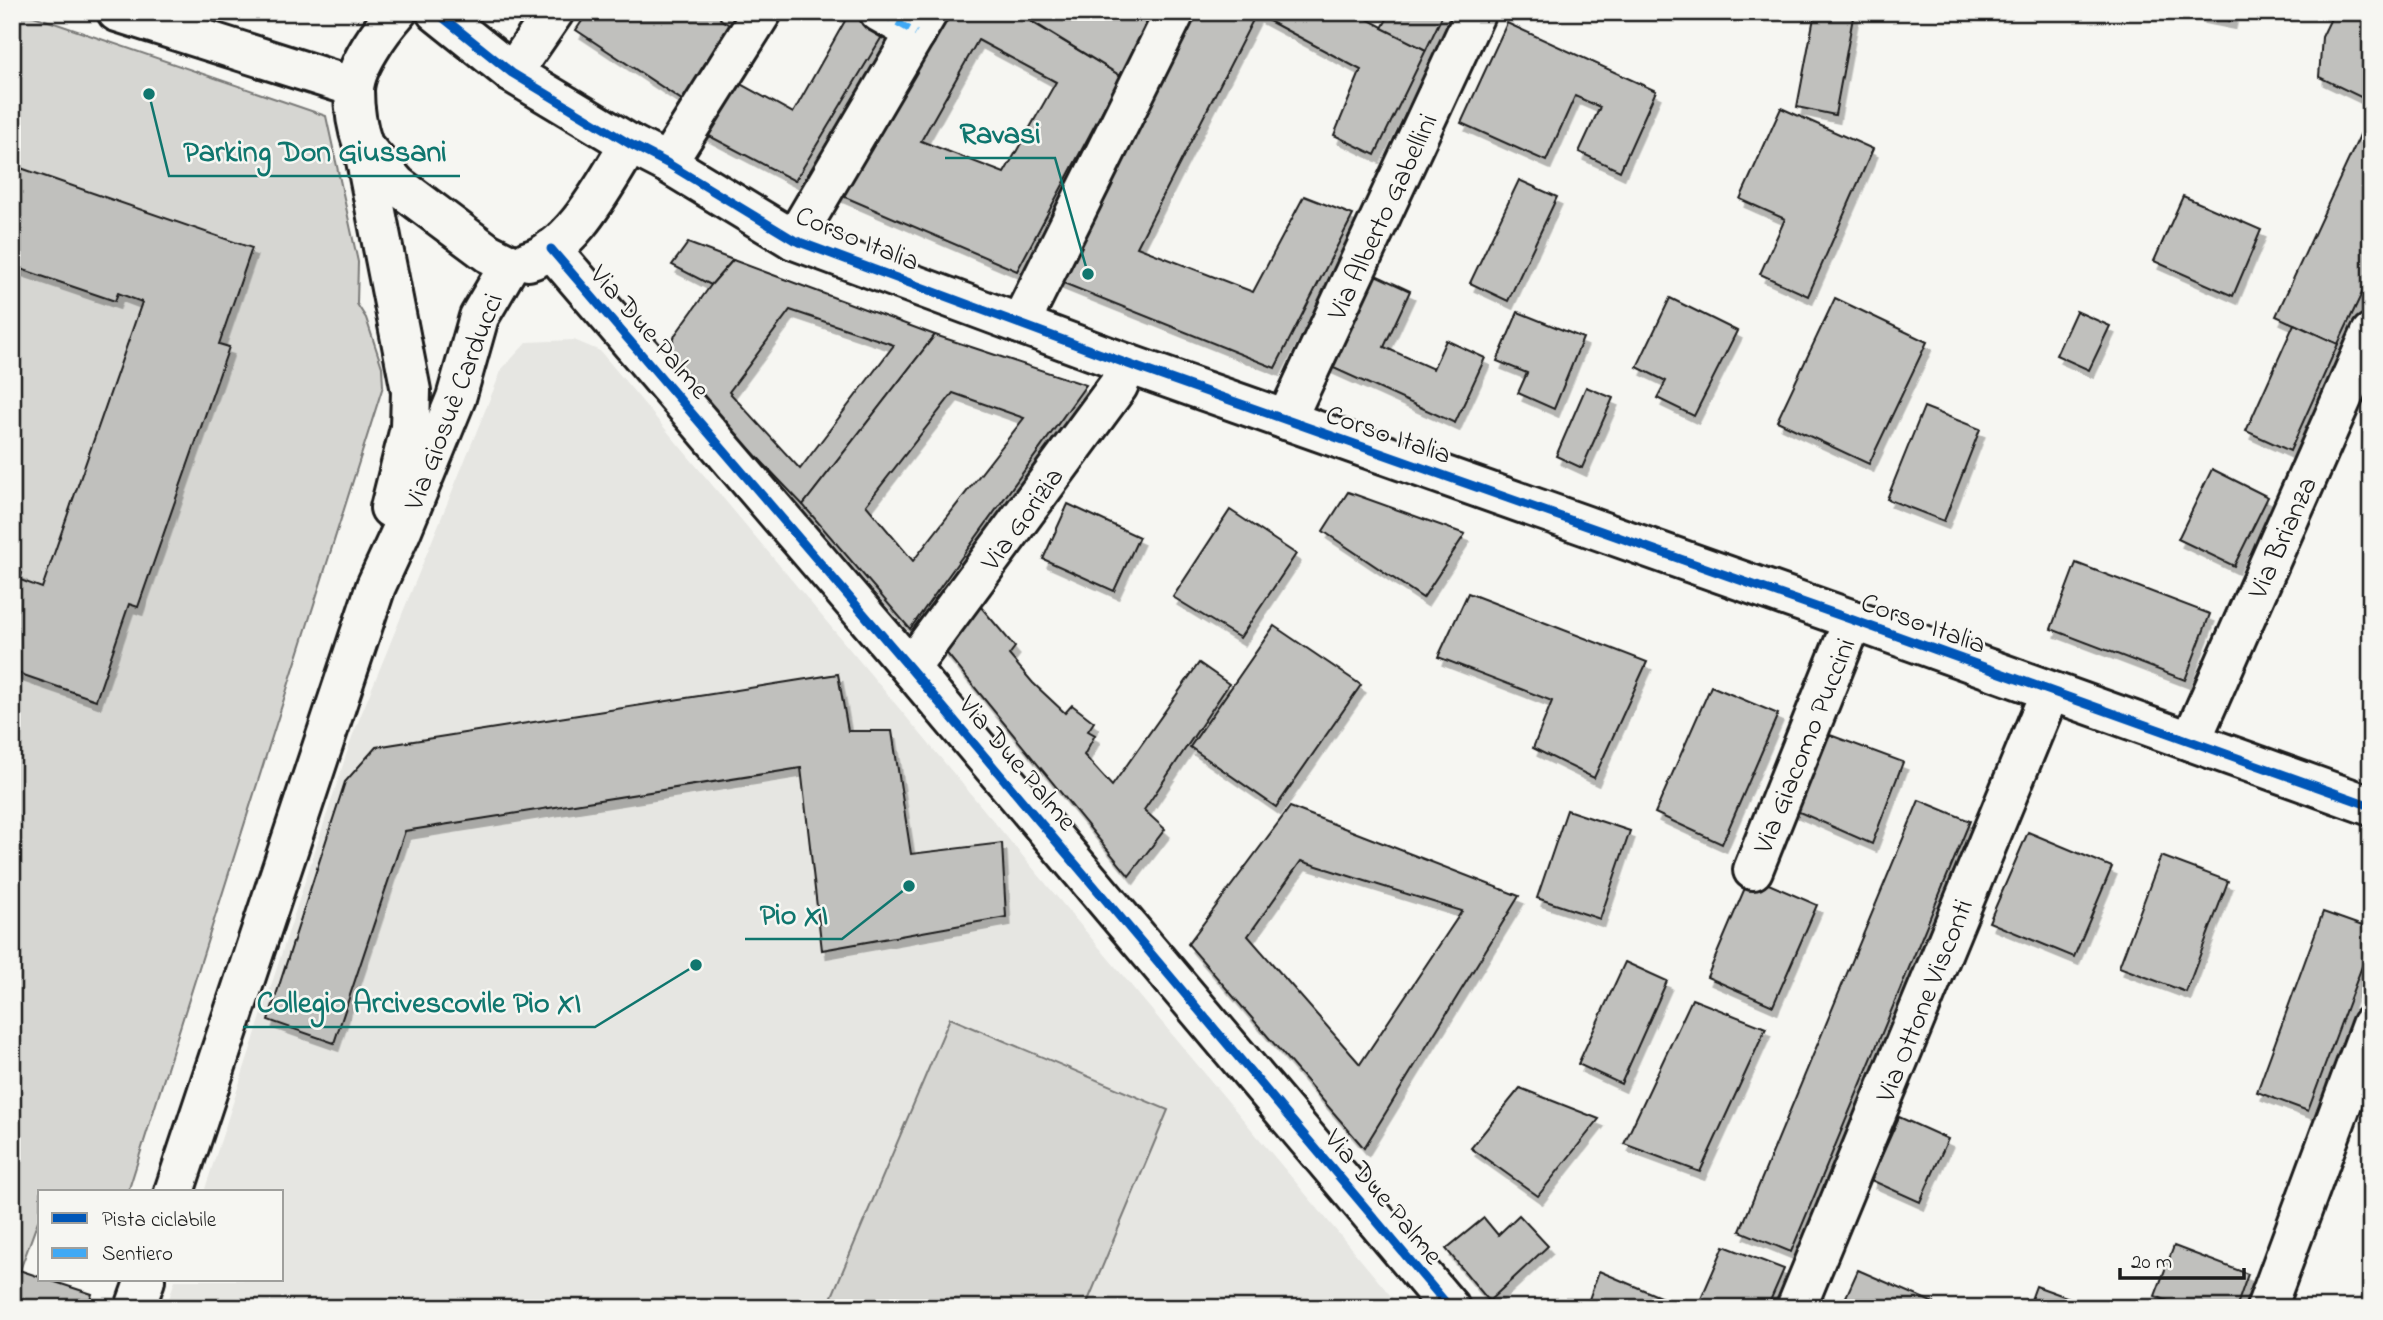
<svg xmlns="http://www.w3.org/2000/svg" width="2383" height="1320" viewBox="0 0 2383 1320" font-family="'Indie Flower',sans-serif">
	<defs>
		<filter id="shadow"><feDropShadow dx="4.5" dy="8" stdDeviation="0" flood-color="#0004"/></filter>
	</defs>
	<rect width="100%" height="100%" fill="#f6f6f2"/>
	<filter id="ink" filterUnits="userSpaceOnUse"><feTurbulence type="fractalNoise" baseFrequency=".0143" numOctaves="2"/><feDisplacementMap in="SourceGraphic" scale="14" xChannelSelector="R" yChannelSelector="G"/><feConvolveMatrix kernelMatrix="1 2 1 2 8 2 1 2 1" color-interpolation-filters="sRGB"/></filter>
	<g filter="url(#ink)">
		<path fill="#e6e6e2" d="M574 340 600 351 1401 1308H166L175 1280H282V1192H204L352 737 502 369 527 342Z"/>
		<g fill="#d6d6d2" stroke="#797977" stroke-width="2">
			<path d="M12 12H22L326 116 358 262 357 304 366 318 382 367 383 386 128 1192H40V1222L38 1221 12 1292Z"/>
			<path d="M950 1018 1168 1110 1085 1308H827Z"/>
		</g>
		<g fill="#c0c0bd" stroke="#1c1c1c" stroke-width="2" fill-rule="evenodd" filter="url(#shadow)">
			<path d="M588 12H724L720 19 734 28 685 102 576 30Z"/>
			<path d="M850 12H877L892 20 795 181 696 129 726 76 793 113Z"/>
			<path d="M935 12H1015L1121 76 1017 271 831 191ZM978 40 1056 82 1004 173 921 141Z"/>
			<path d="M1017 12H1154L1121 76Z"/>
			<path d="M1186 12H1354L1426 50 1375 155 1334 135 1361 70 1256 14 1137 247 1253 292 1304 196 1353 215 1275 368 1046 276Z"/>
			<path d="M1391 12H1444L1426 50 1382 28Z"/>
			<path d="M1815 12H1854L1835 115 1797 107Z"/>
			<path d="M2202 12H2233L2231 21 2201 15Z"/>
			<path d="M2334 12H2371V102L2319 77 2322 37Z"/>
			<path d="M1507 23 1656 91 1620 171 1579 152 1600 107 1575 96 1546 161 1461 123Z"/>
			<path d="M1781 108 1873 149 1808 296 1760 274 1785 219 1740 199Z"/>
			<path d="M2371 113V139L2360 135Z"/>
			<path d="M2360 135 2371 139V274L2338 344 2276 316Z"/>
			<path d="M12 165 252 248 219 344 229 347 138 607 129 604 96 700 12 671V569L22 573 20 580 42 588 142 302 118 293 115 301 12 266Z"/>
			<path d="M1519 180 1557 197 1508 301 1470 283Z"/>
			<path d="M2183 196 2261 230 2233 296 2154 261Z"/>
			<path d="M688 243 733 260 711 285 672 265Z"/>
			<path d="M733 260 935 335 803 505 666 361 675 335 711 285ZM790 310 894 345 800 469 729 392Z"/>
			<path d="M1369 272 1410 291 1384 347 1433 369 1446 340 1485 358 1455 423 1327 365Z"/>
			<path d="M1670 298 1737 331 1694 416 1657 398 1666 381 1637 367Z"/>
			<path d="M1835 298 1927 342 1869 464 1777 421Z"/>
			<path d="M2076 311 2110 326 2089 370 2056 355Z"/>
			<path d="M1518 312 1583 338 1554 409 1518 393 1527 373 1497 361Z"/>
			<path d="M2294 324 2338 344 2290 451 2246 431Z"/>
			<path d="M935 335 1086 385 910 629 803 505ZM953 393 1024 418 913 561 866 505Z"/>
			<path d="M1586 387 1613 398 1582 468 1556 456Z"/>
			<path d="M1924 407 1980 429 1944 521 1887 499Z"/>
			<path d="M2212 469 2268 497 2234 566 2178 539Z"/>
			<path d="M1348 492 1465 534 1423 598 1323 531Z"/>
			<path d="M1068 504 1139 537 1114 591 1043 559Z"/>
			<path d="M1230 510 1296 554 1240 638 1173 597Z"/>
			<path d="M2076 563 2210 614 2185 680 2051 629Z"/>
			<path d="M1468 593 1647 662 1594 778 1533 748 1552 701 1438 657Z"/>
			<path d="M975 600 1015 647 1009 655 1033 683 1065 713 1072 705 1094 722 1088 731 1095 735 1084 755 1112 786 1199 663 1229 684 1144 810 1165 829 1129 876 940 645Z"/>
			<path d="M1274 626 1361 685 1276 807 1190 747Z"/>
			<path d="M838 674 848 731H892L911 854 1002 843 1006 917 822 950 801 768 405 831 334 1043 268 1020 345 782 376 747Z"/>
			<path d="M1711 686 1778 714 1722 844 1655 813Z"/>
			<path d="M1822 732 1903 762 1872 844 1790 808Z"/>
			<path d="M1919 800 1970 821 1791 1252 1740 1231Z"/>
			<path d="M1290 807 1519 896 1364 1148 1188 944ZM1301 861 1462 911 1360 1064 1248 936Z"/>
			<path d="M1567 810 1630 831 1600 919 1537 898Z"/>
			<path d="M2028 832 2112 867 2074 957 1989 922Z"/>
			<path d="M2161 856 2228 881 2186 992 2119 967Z"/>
			<path d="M1750 876 1817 905 1773 1006 1707 977Z"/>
			<path d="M2323 912 2371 929V942L2308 1111 2257 1092Z"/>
			<path d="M1625 962 1667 981 1621 1084 1578 1064Z"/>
			<path d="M1692 999 1766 1028 1700 1172 1624 1144Z"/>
			<path d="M1520 1088 1599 1119 1538 1196 1471 1148Z"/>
			<path d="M1899 1117 1948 1139 1920 1202 1871 1180Z"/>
			<path d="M1519 1215 1548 1246 1489 1301 1446 1249 1484 1218 1498 1235Z"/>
			<path d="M1724 1246 1784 1269 1767 1308H1697Z"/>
			<path d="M2174 1246 2248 1274 2236 1308H2186L2155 1296Z"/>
			<path d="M19 1270 40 1277V1280H49L92 1294 88 1308H12V1292Z"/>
			<path d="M1858 1270 1934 1303 1932 1308H1841Z"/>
			<path d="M1599 1271 1686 1308H1586Z"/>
			<path d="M2036 1286 2097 1308H2028Z"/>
		</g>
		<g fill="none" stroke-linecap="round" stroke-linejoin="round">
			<defs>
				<g id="minor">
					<path d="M117 12 354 87"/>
					<path d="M436 12 512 73 630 144 667 163 794 240 1128 364 1853 620 2371 806"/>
					<path d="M879 12 916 33"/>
					<path d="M512 73 554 12"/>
					<path d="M364 147 397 185 488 253 510 264"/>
					<path d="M667 163 762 12"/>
					<path d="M794 240 928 12"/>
					<path d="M551 249 910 668 1450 1308"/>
					<path d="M528 261C574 248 606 181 630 144"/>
					<path d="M1020 324 1175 12"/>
					<path d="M1286 420 1476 12"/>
					<path d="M390 508 410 428 411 391 363 145C357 128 354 109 354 90 355 66 381 30 397 12"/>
					<path d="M910 668 1118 386 1128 364"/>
					<path d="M2191 741 2371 333"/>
					<path d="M1753 870 1853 620"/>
					<path d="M174 1192 376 586 401 532 456 398 479 317 510 264"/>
					<path d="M135 1308 145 1280"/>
					<path d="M1796 1308 2050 692"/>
					<path d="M2266 1308 2371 1025"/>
				</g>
			</defs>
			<use href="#minor" stroke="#1c1c1c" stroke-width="44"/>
			<use href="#minor" stroke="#f6f6f2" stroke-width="38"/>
			<path stroke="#3fa9f5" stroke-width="7" stroke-dasharray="14 7" stroke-linecap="butt" d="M879 12 916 33"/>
			<defs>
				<g id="cycleway">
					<path d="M436 12 512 73 630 144 667 163 794 240 1128 364 1853 620 2371 806"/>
					<path d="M551 249 910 668 1450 1308"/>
				</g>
			</defs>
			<use href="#cycleway" stroke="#f6f6f2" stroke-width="13"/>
			<use href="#cycleway" stroke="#0057b8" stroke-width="9"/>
		</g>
	</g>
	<g text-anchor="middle" stroke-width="5" stroke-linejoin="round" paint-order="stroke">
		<g font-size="28" fill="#1c1c1c" stroke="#f6f6f2">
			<text transform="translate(1381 216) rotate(-65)" y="10">Via Alberto Gabellini</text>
			<text transform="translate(858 237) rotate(22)" y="10">Corso Italia</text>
			<text transform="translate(651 331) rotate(49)" y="10">Via Due Palme</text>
			<text transform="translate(452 401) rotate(-69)" y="10">Via Giosuè Carducci</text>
			<text transform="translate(1389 433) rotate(19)" y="10">Corso Italia</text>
			<text transform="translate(1021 518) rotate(-54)" y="10">Via Gorizia</text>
			<text transform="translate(2281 537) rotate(-66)" y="10">Via Brianza</text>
			<text transform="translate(1924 622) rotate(20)" y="10">Corso Italia</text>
			<text transform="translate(1803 745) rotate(-68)" y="10">Via Giacomo Puccini</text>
			<text transform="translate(1019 762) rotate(50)" y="10">Via Due Palme</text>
			<text transform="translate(1923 1000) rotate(-68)" y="10">Via Ottone Visconti</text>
			<text transform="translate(1385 1196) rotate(50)" y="10">Via Due Palme</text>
		</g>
	</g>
	<path fill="none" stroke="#0f766e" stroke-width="2.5" d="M1088 274L1055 158H945M149 94L169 176H460M909 886L842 939H745M696 965L595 1027H243"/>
	<g fill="#0f766e" stroke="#f6f6f2" stroke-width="2.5">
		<circle cx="1088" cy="274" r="7"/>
		<circle cx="149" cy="94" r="7"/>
		<circle cx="909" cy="886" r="7"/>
		<circle cx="696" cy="965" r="7"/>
	</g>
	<g font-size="30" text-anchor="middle" font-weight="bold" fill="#0f766e" stroke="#f6f6f2" stroke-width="5" stroke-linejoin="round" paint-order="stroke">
		<text x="1000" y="143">Ravasi</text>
		<text x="315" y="161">Parking Don Giussani</text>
		<text x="794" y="924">Pio XI</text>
		<text x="419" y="1012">Collegio Arcivescovile Pio XI</text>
	</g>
	<rect width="2383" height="1320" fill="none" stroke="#f6f6f2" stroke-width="42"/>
	<rect x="21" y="21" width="2341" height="1278" fill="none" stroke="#1c1c1c" stroke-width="2.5" filter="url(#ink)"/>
	<rect x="38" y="1190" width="245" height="91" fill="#f6f6f2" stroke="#9f9f9c" stroke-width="2"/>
	<rect x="52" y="1213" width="35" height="10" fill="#0057b8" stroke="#9f9f9c" stroke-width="2"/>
	<text x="102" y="1226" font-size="21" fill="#1c1c1c">Pista ciclabile</text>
	<rect x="52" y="1248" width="35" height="10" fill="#3fa9f5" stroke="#9f9f9c" stroke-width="2"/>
	<text x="102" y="1260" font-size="21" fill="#1c1c1c">Sentiero</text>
	<path d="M2120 1268v10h124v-10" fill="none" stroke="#1c1c1c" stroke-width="3.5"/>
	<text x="2131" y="1268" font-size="21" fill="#1c1c1c" stroke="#f6f6f2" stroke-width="5" paint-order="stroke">20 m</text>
</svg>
